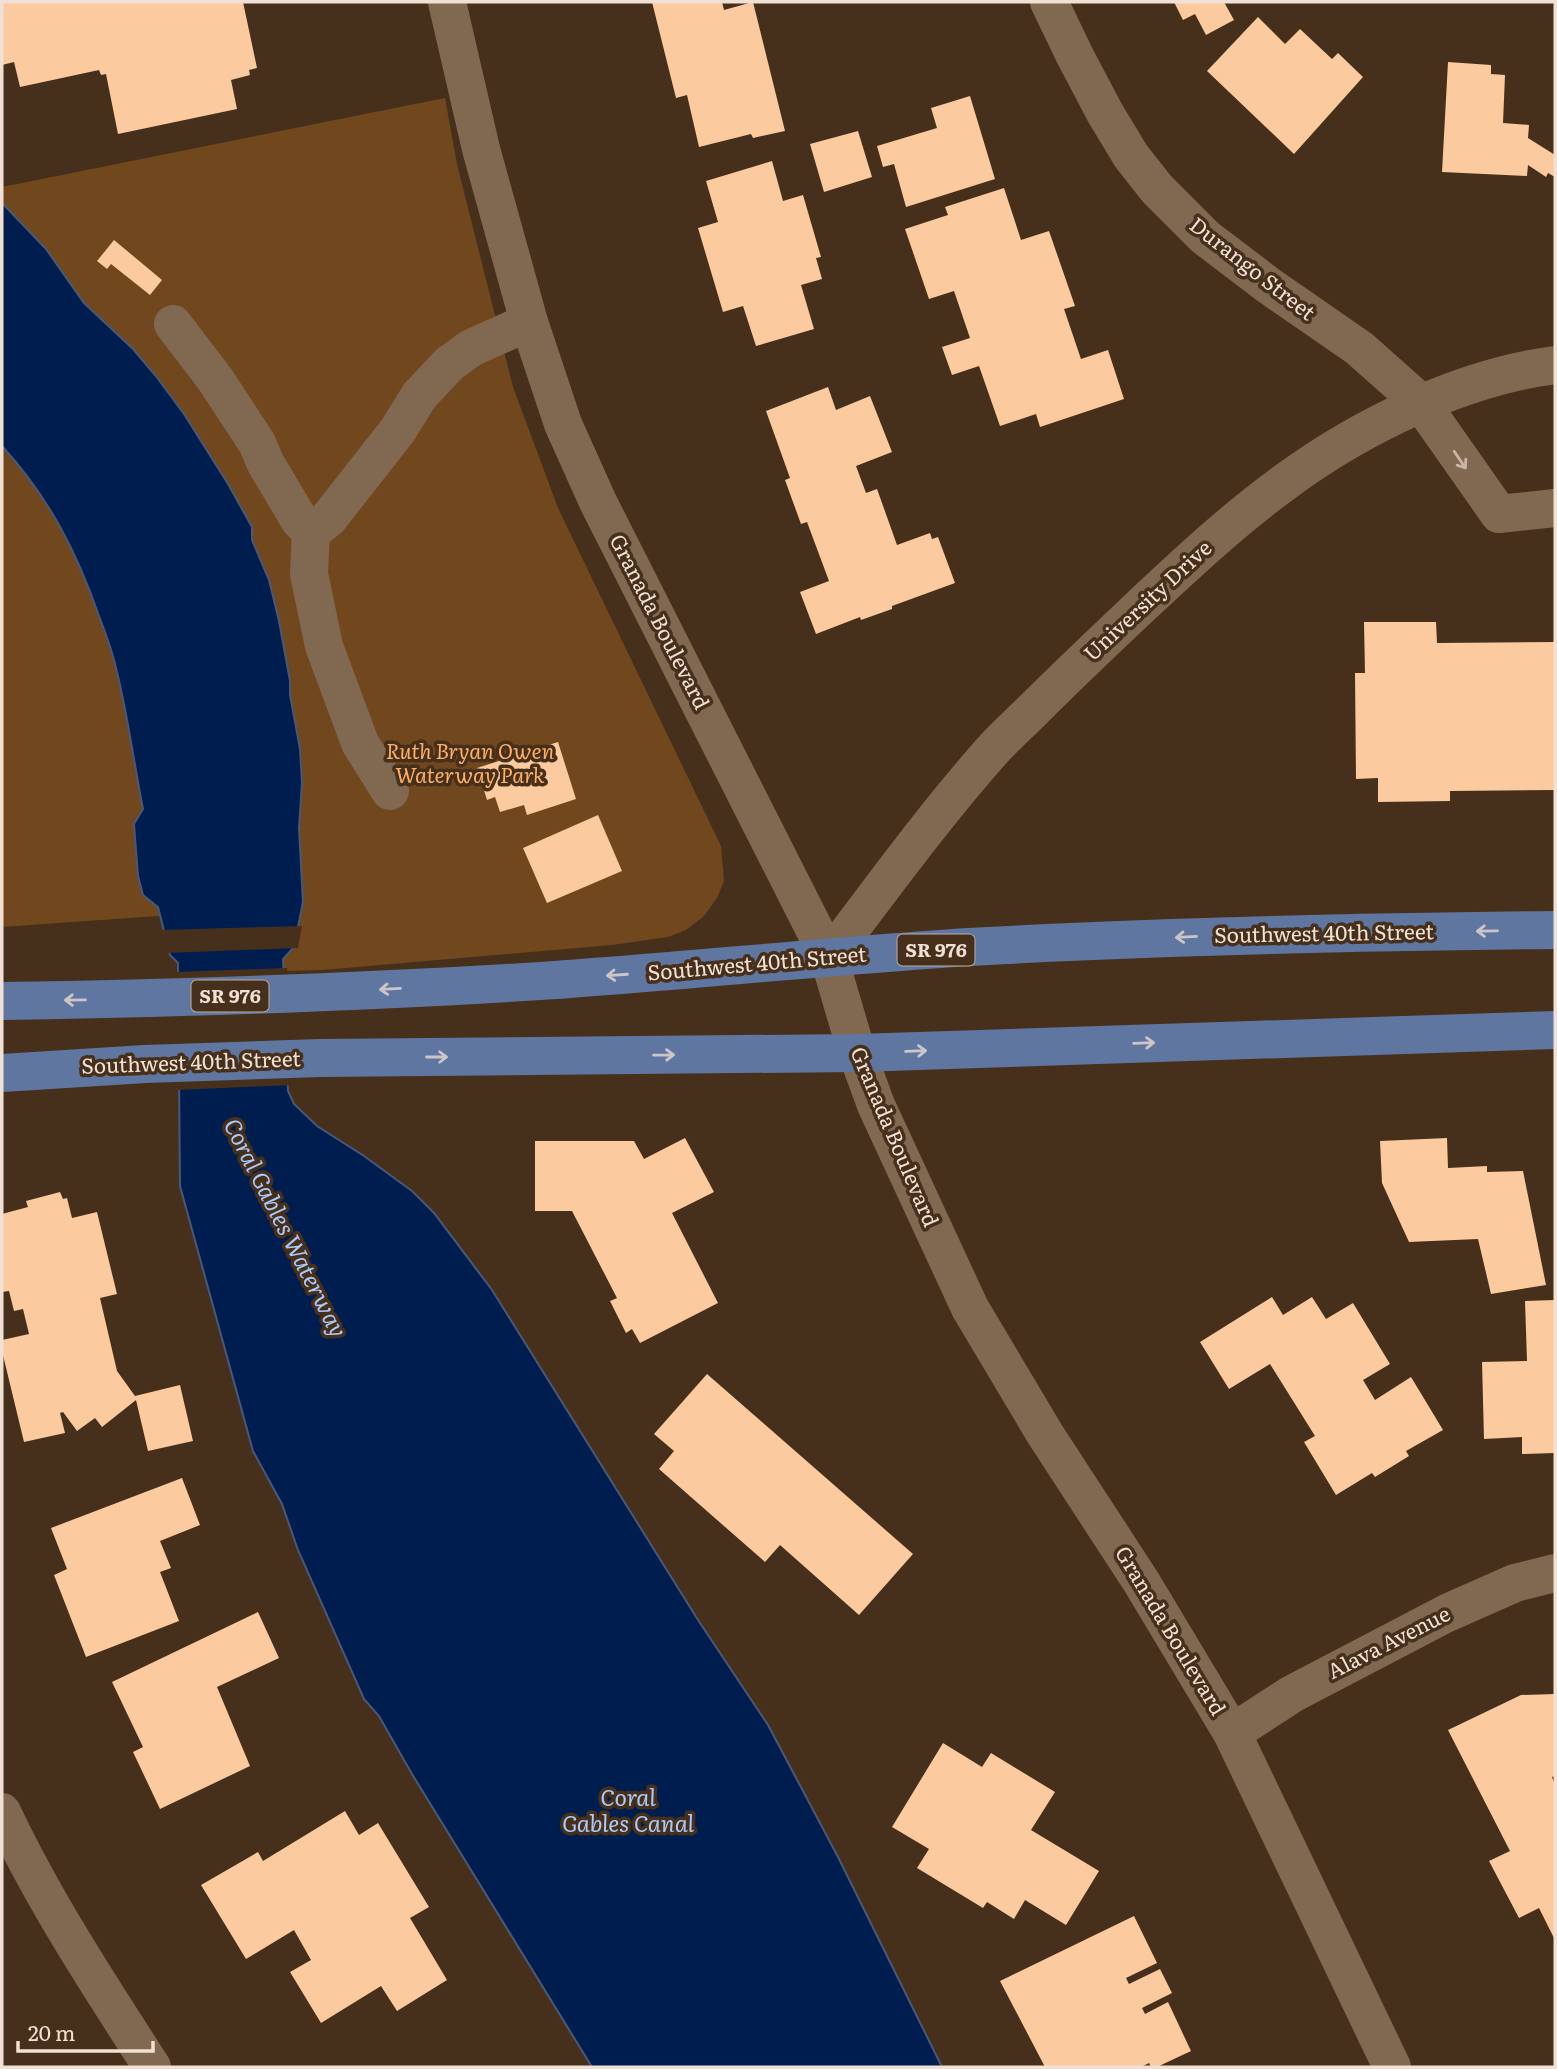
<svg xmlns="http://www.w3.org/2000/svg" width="1557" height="2069" viewBox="0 0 1557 2069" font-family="Literata,serif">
	<rect width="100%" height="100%" fill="#47301b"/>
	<path fill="#71471e" d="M445 98 457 164 513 387 558 508 721 846 724 881 717 898 704 916 686 930 668 937 612 945 322 970 284 971 283 959 297 906 2 927V187Z"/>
	<path fill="#001d4f" stroke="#485877" stroke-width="2" d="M2 203 46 249 84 303 133 349 155 375 184 414 228 484 252 527V540L269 580 279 621 290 681V695L300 749 302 783 299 828 303 902 294 947 283 959 288 1091 294 1104 317 1126 364 1156 412 1191 434 1213 492 1290 698 1620 768 1725 838 1857 942 2067H592L412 1774 379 1716 364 1699 298 1550 282 1504 253 1451 180 1186 178 963 170 955 158 907 143 895 138 876 134 824 143 809C134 763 128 717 117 672 113 653 106 634 99 616 76 550 49 498 2 446Z"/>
	<g fill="#47301b">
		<path d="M302 926 298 948 166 953 160 930Z"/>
		<path d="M287 968 292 1085 176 1090 175 972Z"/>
	</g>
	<g fill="#fbca9e">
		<path d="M2 2H243L257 68 249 70 250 75 231 80 237 109 118 134 106 74 101 75 99 70 20 87 14 62 2 65Z"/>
		<path d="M652 2H722L724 10 753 2 785 131 753 138 751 134 699 147 687 95 676 98Z"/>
		<path d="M1174 2H1224L1234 20 1206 35 1195 14 1183 20Z"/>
		<path d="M1258 17 1285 44 1300 29 1332 59 1338 53 1363 77 1294 154 1207 71Z"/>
		<path d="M1448 62 1491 65V74L1505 75 1503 123 1529 125 1528 138 1555 155V177L1548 173 1546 177 1528 165 1527 176 1442 172Z"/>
		<path d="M970 96 995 179 906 207 894 164 883 167 877 146 937 128 931 108Z"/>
		<path d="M858 131 872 177 824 192 810 144Z"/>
		<path d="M772 161 783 201 803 195 821 257 816 258 822 279 801 285 814 329 756 346 743 306 723 312 698 228 718 222 706 181Z"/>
		<path d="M1004 188 1021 240 1049 231 1075 306 1064 309 1081 359 1108 350 1124 399 1040 427 1036 414 1000 426 979 366 952 375 942 347 970 338 954 291 929 299 905 229 948 215 945 207Z"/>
		<path d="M114 240 162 280 150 295 111 264 107 269 97 261Z"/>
		<path d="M828 387 836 410 870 396 892 452 856 466 866 493 877 489 897 545 930 533 932 539 938 537 955 583 892 606V609L861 620 860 617 816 634 800 592 829 581 807 522 801 524 785 480 790 478 766 411Z"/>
		<path d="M1364 622H1436L1437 643 1555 642V790L1450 791V801L1378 802V778L1356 779 1355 673H1365Z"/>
		<path d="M558 742 576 799 527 815 524 805 500 812 495 797 487 800 477 768Z"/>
		<path d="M598 815 622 871 547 903 523 848Z"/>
		<path d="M685 1138 714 1192 672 1213 718 1303 640 1343 632 1329 626 1333 610 1301 617 1298 572 1211H535V1141H634L644 1159Z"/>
		<path d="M1447 1138 1448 1168 1487 1166V1172L1523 1171 1546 1285 1491 1294 1478 1239 1409 1242 1382 1183 1380 1141Z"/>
		<path d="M60 1192 63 1199 67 1198 72 1218 97 1212 117 1294 100 1298 117 1371 135 1396 180 1385 193 1441 148 1451 136 1400 102 1427 95 1418 77 1431 63 1412 60 1413 65 1433 24 1442 2 1351V1340L29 1334 23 1309 14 1311 9 1291 2 1292V1214L28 1207 26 1201Z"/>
		<path d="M1272 1297 1283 1315 1312 1297 1326 1319 1353 1303 1390 1364 1363 1380 1375 1400 1411 1377 1443 1430 1406 1451 1409 1456 1375 1477 1372 1473 1336 1495 1304 1442 1315 1436 1270 1364 1229 1389 1200 1342Z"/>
		<path d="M1555 1300V1453L1522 1454V1437L1484 1439 1482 1362 1527 1361 1525 1301Z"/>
		<path d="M707 1374 913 1554 859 1615 780 1545 765 1562 659 1469 674 1451 654 1434Z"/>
		<path d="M182 1478 200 1525 160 1541 171 1568 160 1572 179 1621 86 1657 54 1575 67 1569 51 1528Z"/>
		<path d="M258 1612 279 1658 217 1687 250 1766 160 1809 133 1752 143 1747 112 1682Z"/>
		<path d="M1555 1694V1776L1552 1777 1555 1785V1940L1539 1908 1519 1918 1489 1861 1510 1851 1448 1730 1521 1695Z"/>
		<path d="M943 1743 982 1767 991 1753 1055 1792 1031 1830 1099 1871 1066 1925 1025 1900 1014 1919 987 1902 983 1908 917 1868 929 1849 892 1827Z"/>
		<path d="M345 1811 359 1835 378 1823 429 1907 410 1918 447 1980 397 2011 381 1986 321 2023 290 1972 311 1960 294 1930 246 1959 201 1885 258 1852 263 1861Z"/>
		<path d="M1134 1916 1157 1963 1126 1978 1129 1984 1160 1969 1172 1993 1142 2008 1145 2014 1168 2002 1191 2051 1157 2067H1151L1149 2063 1141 2067H1045L1000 1981Z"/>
	</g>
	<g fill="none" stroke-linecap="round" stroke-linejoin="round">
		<g stroke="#816851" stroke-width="38">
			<path d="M447 2 481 149 529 322 563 424 598 502 829 958 857 1053 876 1105 970 1308 1045 1434 1142 1583 1232 1733 1392 2067"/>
			<path d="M1049 2 1075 56 1105 113 1131 156 1157 189 1205 237 1268 285 1359 348 1421 403 1499 514 1555 508"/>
			<path d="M173 324 215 379 257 443 266 464 300 521C312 535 317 528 329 518L398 430 419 396 449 364 471 348 529 322"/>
			<path d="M311 529 309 574 324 646 360 743 390 791"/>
			<path d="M829 958C881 889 932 819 989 754 1003 738 1019 724 1034 709 1069 674 1105 640 1141 606 1187 563 1234 519 1285 482 1361 426 1462 377 1555 365"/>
			<path d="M1232 1733 1292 1694 1447 1613 1515 1583 1555 1573"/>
			<path d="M2 1812C44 1901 99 1985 152 2067"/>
		</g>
		<g stroke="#5f76a1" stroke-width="38">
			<path d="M2 1001C187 998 372 992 556 980 694 970 831 956 969 947 1165 936 1360 932 1555 930"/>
			<path d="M2 1073 145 1064 320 1058 857 1053 1555 1030"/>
		</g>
	</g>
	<defs><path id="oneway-shaft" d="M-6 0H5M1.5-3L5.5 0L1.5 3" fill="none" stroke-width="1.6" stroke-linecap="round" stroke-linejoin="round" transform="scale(1.75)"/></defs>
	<use stroke="#c9b7a6" href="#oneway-shaft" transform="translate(1460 460) rotate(56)"/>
	<g stroke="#ccc6c7">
		<use href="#oneway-shaft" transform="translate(1487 931) rotate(179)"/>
		<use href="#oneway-shaft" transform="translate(1186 937) rotate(177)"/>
		<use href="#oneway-shaft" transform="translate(617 975) rotate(176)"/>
		<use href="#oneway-shaft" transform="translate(390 989) rotate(177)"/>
		<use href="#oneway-shaft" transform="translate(75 1000) rotate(179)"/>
		<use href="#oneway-shaft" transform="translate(1144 1043) rotate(-2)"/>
		<use href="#oneway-shaft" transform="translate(916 1051) rotate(-2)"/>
		<use href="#oneway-shaft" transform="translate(664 1055) rotate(-1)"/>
		<use href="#oneway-shaft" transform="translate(437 1057)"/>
	</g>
	<g text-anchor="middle" stroke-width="7" stroke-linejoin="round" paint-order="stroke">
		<g fill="#47301b" stroke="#bdac9c" stroke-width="2">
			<rect x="897.5" y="934.5" width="77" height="31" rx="5"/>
			<rect x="191.5" y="980.5" width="77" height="31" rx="5"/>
		</g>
		<g font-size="19" font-weight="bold" fill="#f0e1d4">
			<text x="936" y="957">SR 976</text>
			<text x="230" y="1003">SR 976</text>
		</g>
		<g font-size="21" fill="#f0e1d4" stroke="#47301b">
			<text transform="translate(1252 269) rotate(38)" y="7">Durango Street</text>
			<text transform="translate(1148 601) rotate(-43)" y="7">University Drive</text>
			<text transform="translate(659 622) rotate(63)" y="7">Granada Boulevard</text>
			<text transform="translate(1324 934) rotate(-1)" y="7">Southwest 40th Street</text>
			<text transform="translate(757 964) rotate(-5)" y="7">Southwest 40th Street</text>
			<text transform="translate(191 1063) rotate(-2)" y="7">Southwest 40th Street</text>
			<text transform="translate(894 1137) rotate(67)" y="7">Granada Boulevard</text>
			<text transform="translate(1170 1631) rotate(59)" y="7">Granada Boulevard</text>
			<text transform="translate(1389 1643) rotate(-27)" y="7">Alava Avenue</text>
		</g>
		<g font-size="21" font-style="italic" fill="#fdaf64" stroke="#47301b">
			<text x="470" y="759">Ruth Bryan Owen<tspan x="470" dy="24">Waterway Park</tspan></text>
		</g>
		<g font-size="23" font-style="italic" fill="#abcafc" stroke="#47301b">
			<text transform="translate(285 1228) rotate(63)" y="8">Coral Gables Waterway</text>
			<text x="628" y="1806">Coral<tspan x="628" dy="26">Gables Canal</tspan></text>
		</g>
	</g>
	<rect width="1557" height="2069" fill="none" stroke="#f0e1d4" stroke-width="7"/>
	<path d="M18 2041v10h135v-10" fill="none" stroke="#f0e1d4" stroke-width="3.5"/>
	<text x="28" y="2041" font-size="21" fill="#f0e1d4" stroke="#47301b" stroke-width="5" paint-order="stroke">20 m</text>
</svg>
